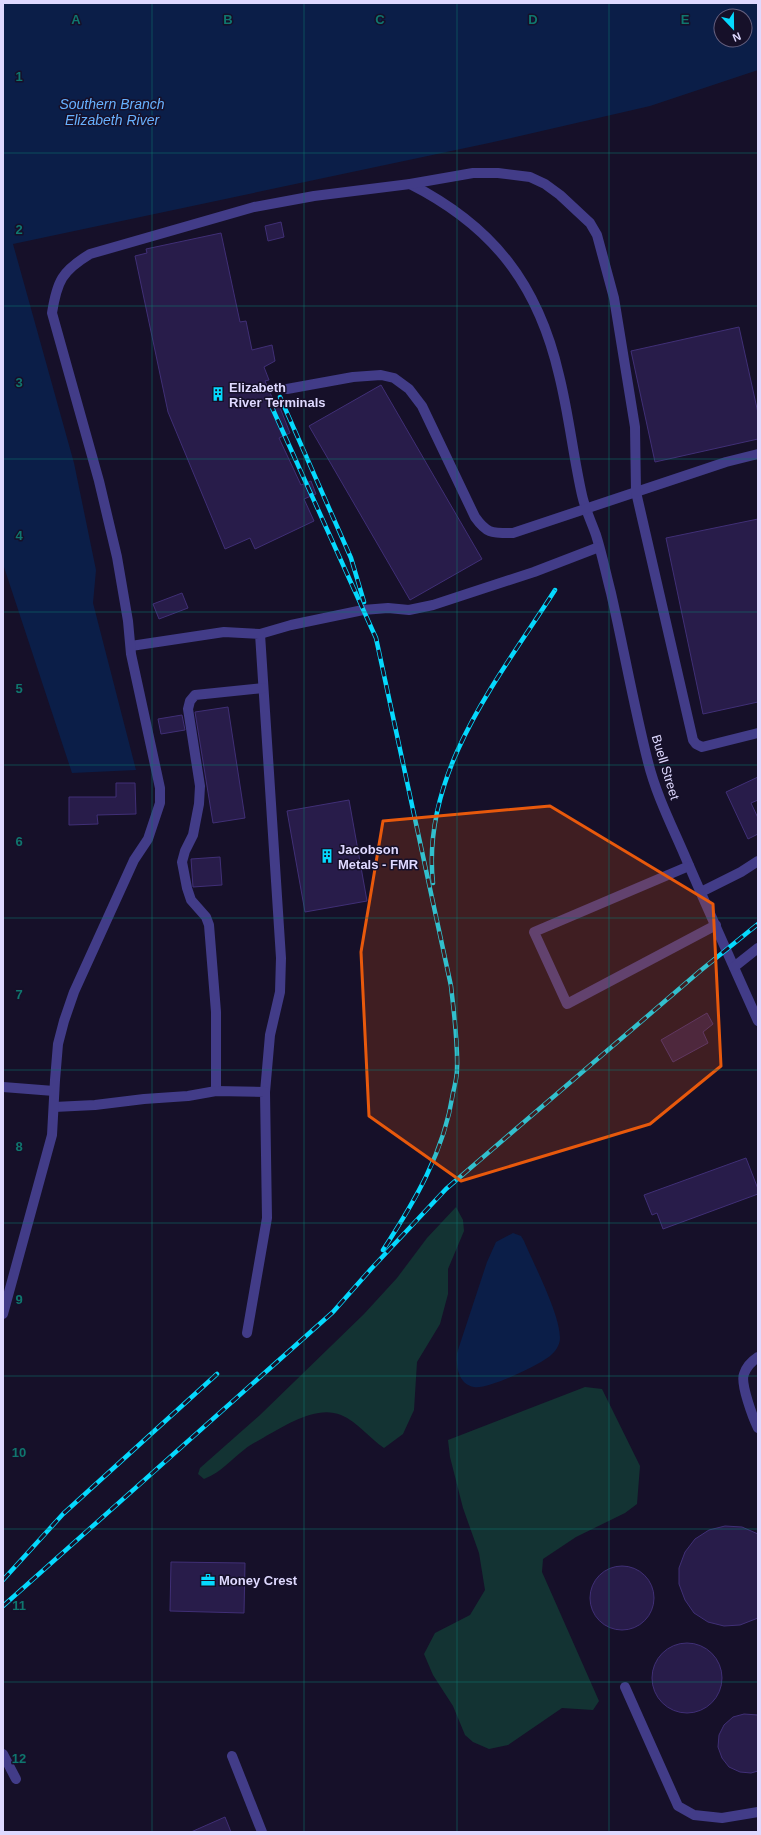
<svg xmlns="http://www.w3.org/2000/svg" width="761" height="1835" viewBox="0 0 761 1835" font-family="Helvetica,sans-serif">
	<rect width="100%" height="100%" fill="#161029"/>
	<g fill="#133333">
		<path d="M456 1207 463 1220 464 1231 448 1269V1294L440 1324 417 1362 414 1410 403 1434 384 1448C369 1438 358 1422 341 1415 316 1405 287 1425 266 1436 260 1440 251 1444 245 1449 229 1461 223 1471 204 1479L198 1474 200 1468 260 1415 364 1314 397 1278 427 1238Z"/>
		<path d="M585 1387 602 1389 640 1466 637 1504 625 1513 576 1537 543 1559 542 1572 599 1701 593 1710 562 1708 508 1745 489 1749 473 1742 465 1735 453 1706 433 1675 424 1654 435 1633 470 1615 485 1590 479 1553 463 1508 450 1457 448 1440Z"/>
	</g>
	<g fill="#0b1e48" fill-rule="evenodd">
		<path d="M3 3H758V70L650 106 489 143 13 244 74 463 96 570 93 603 136 770 72 773 3 564ZM721 16H745V40H721Z"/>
		<path d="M513 1233 521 1236 524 1241C534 1265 560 1314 560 1338 560 1345 555 1352 550 1356 539 1365 488 1390 474 1387 458 1384 456 1366 457 1353L487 1262 496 1242Z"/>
	</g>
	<g fill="#281c4a" stroke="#402f76">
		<path d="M281 222 284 237 268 241 265 226Z"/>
		<path d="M221 233 240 322 246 321 252 350 272 345 275 361 264 367 269 380 265 381 274 402 277 400 290 433 279 438 301 485 311 481 316 494 304 499 314 521 255 549 250 538 225 549 168 412 135 256 147 253 146 249Z"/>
		<path d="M739 327 758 413V439L655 462 631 351Z"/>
		<path d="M381 385 482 559 410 600 309 426Z"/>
		<path d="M758 519V702L703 714 666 538Z"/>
		<path d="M182 593 188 608 159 619 153 604Z"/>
		<path d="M228 707 245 818 213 823 195 712Z"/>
		<path d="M182 715 185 730 161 734 158 719Z"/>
		<path d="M758 777V800L751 803 758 818V834L748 839 726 792Z"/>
		<path d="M116 783H135L136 814 97 815 98 824 69 825V797H116Z"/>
		<path d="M349 800 367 901 305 912 287 811Z"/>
		<path d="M220 857 222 885 193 887 191 859Z"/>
		<path d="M707 1013 713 1024 703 1032 708 1043 673 1062 661 1040Z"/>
		<path d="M746 1158 758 1189V1194L663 1229 657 1213 652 1215 644 1195Z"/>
		<path d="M725 1526 742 1527 758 1534V1618L740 1625 724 1626 708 1622 694 1613 685 1600 679 1584V1568L685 1552 695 1539 709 1530Z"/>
		<path d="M171 1562 245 1563 244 1613 170 1611Z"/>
		<circle cx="622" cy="1598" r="32"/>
		<circle cx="687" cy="1678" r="35"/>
		<path d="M744 1714 758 1715V1771L751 1773 740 1772 729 1767 722 1758 718 1747 719 1735 724 1725 733 1717Z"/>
		<path d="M225 1817 231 1832H191Z"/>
	</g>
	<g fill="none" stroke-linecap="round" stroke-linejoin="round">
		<g stroke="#423c88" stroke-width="10">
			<path d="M410 184C493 226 538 284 559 375 569 415 573 455 582 495 585 509 591 521 596 535 602 554 606 574 611 593 624 650 634 707 648 762 656 794 671 824 684 854 708 910 733 965 758 1021"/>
			<path d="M287 389 353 377 381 375 394 378 409 389 422 406 475 517C487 534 492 533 513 533L726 462 758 454"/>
			<path d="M260 634 291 625 363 610 388 608 409 610 433 605 534 572 599 547"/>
			<path d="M131 646 224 632 260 634 281 958 280 992 270 1035 265 1092"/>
			<path d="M689 866 534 932 567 1004 716 925"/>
			<path d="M701 892 741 872 758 861"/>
			<path d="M734 967 758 948"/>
			<path d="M3 1087 54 1091"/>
			<path d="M216 1091V1012L209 925 206 917 191 900 187 888 182 862 185 851 193 835 199 804 200 786 188 709 190 701 195 695 263 688"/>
			<path d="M54 1107 95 1105 144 1099 188 1096 216 1091 265 1092 267 1218 247 1333"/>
			<path d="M3 1314 52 1135 55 1080 58 1044 64 1021 74 992 134 860 148 839 160 803V788L131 654 128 621 117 557 99 481 52 313C57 281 62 271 90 254L254 207 314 196 410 184 473 173H498L530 177 545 184 560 195 590 223 597 235 614 298 635 427 636 492 693 740 696 744 702 747 758 733"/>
			<path d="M758 1357C752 1361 746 1368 744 1374 740 1383 753 1418 758 1428"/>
			<path d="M625 1687 678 1806 694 1815 722 1818 758 1812"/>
			<path d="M3 1754 16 1779"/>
			<path d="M232 1756 262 1832"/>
		</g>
		<defs>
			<g id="rail">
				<path d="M280 397 351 558 364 602"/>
				<path d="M270 403 376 638 451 986C454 1014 458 1041 457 1069 457 1077 455 1085 453 1093 444 1152 415 1201 383 1250"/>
				<path d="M433 883C421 772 499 678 555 590"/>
				<path d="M3 1580 63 1514 217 1374"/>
				<path d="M3 1606 333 1312 371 1269 446 1189 700 971 758 924"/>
			</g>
		</defs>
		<use href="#rail" stroke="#05d9fe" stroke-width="4.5"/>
		<use href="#rail" stroke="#161029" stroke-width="3" stroke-dasharray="9" stroke-linecap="butt"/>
	</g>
	<path fill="#e8590c" fill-opacity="0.2" stroke="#e8590c" stroke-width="3" stroke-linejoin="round" d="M550 806 713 904 721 1066 650 1124 461 1181 369 1116 361 952 383 821Z"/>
	<path fill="none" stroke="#0f766e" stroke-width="1" stroke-opacity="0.55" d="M152 3V1832M304 3V1832M457 3V1832M609 3V1832M3 153H758M3 306H758M3 459H758M3 612H758M3 765H758M3 918H758M3 1070H758M3 1223H758M3 1376H758M3 1529H758M3 1682H758"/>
	<defs>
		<symbol id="building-bare" viewBox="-9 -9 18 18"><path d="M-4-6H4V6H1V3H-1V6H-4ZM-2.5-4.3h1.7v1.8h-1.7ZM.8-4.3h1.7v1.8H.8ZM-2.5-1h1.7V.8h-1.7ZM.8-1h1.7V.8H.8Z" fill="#05d9fe" stroke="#161029" stroke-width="2.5" paint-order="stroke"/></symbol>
		<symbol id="office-bare" viewBox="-9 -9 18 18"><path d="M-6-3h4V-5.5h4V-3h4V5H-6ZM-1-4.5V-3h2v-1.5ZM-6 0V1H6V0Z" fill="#05d9fe" stroke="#161029" stroke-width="2.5" paint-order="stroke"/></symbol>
	</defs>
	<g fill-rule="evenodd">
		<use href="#building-bare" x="208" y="384" width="20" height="20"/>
		<use href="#building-bare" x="317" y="846" width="20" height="20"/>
		<use href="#office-bare" x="198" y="1570" width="20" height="20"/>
	</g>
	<g text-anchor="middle" stroke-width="3" stroke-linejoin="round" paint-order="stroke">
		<g font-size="13" font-weight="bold" fill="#dfd9ff" stroke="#161029" text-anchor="start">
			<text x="229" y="392">Elizabeth<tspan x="229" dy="15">River Terminals</tspan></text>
			<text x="338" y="854">Jacobson<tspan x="338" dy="15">Metals - FMR</tspan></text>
			<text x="219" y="1585">Money Crest</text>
		</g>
		<g font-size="13" fill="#dfd9ff" stroke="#161029">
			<text transform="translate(666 767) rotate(73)" y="5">Buell Street</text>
		</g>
		<g font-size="14" font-style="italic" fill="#67b1ff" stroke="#161029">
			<text x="112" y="109">Southern Branch<tspan x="112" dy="16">Elizabeth River</tspan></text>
		</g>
	</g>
	<g font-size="13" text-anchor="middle" font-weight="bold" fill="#0f766e" stroke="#161029" stroke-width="3" stroke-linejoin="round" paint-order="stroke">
		<text x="76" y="24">A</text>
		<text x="228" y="24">B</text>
		<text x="380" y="24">C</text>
		<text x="533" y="24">D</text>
		<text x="685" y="24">E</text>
		<text x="19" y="81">1</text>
		<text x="19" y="234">2</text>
		<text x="19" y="387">3</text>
		<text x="19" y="540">4</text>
		<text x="19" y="693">5</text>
		<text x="19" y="846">6</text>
		<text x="19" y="999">7</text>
		<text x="19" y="1151">8</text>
		<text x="19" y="1304">9</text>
		<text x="19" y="1457">10</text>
		<text x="19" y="1610">11</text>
		<text x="19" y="1763">12</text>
	</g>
	<rect width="761" height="1835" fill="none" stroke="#dfd9ff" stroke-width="8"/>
	<g transform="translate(733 28) rotate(158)"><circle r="19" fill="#161029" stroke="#66607f"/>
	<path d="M0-3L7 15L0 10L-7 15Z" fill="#05d9fe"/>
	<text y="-6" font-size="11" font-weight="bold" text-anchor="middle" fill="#dfd9ff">N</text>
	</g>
</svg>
